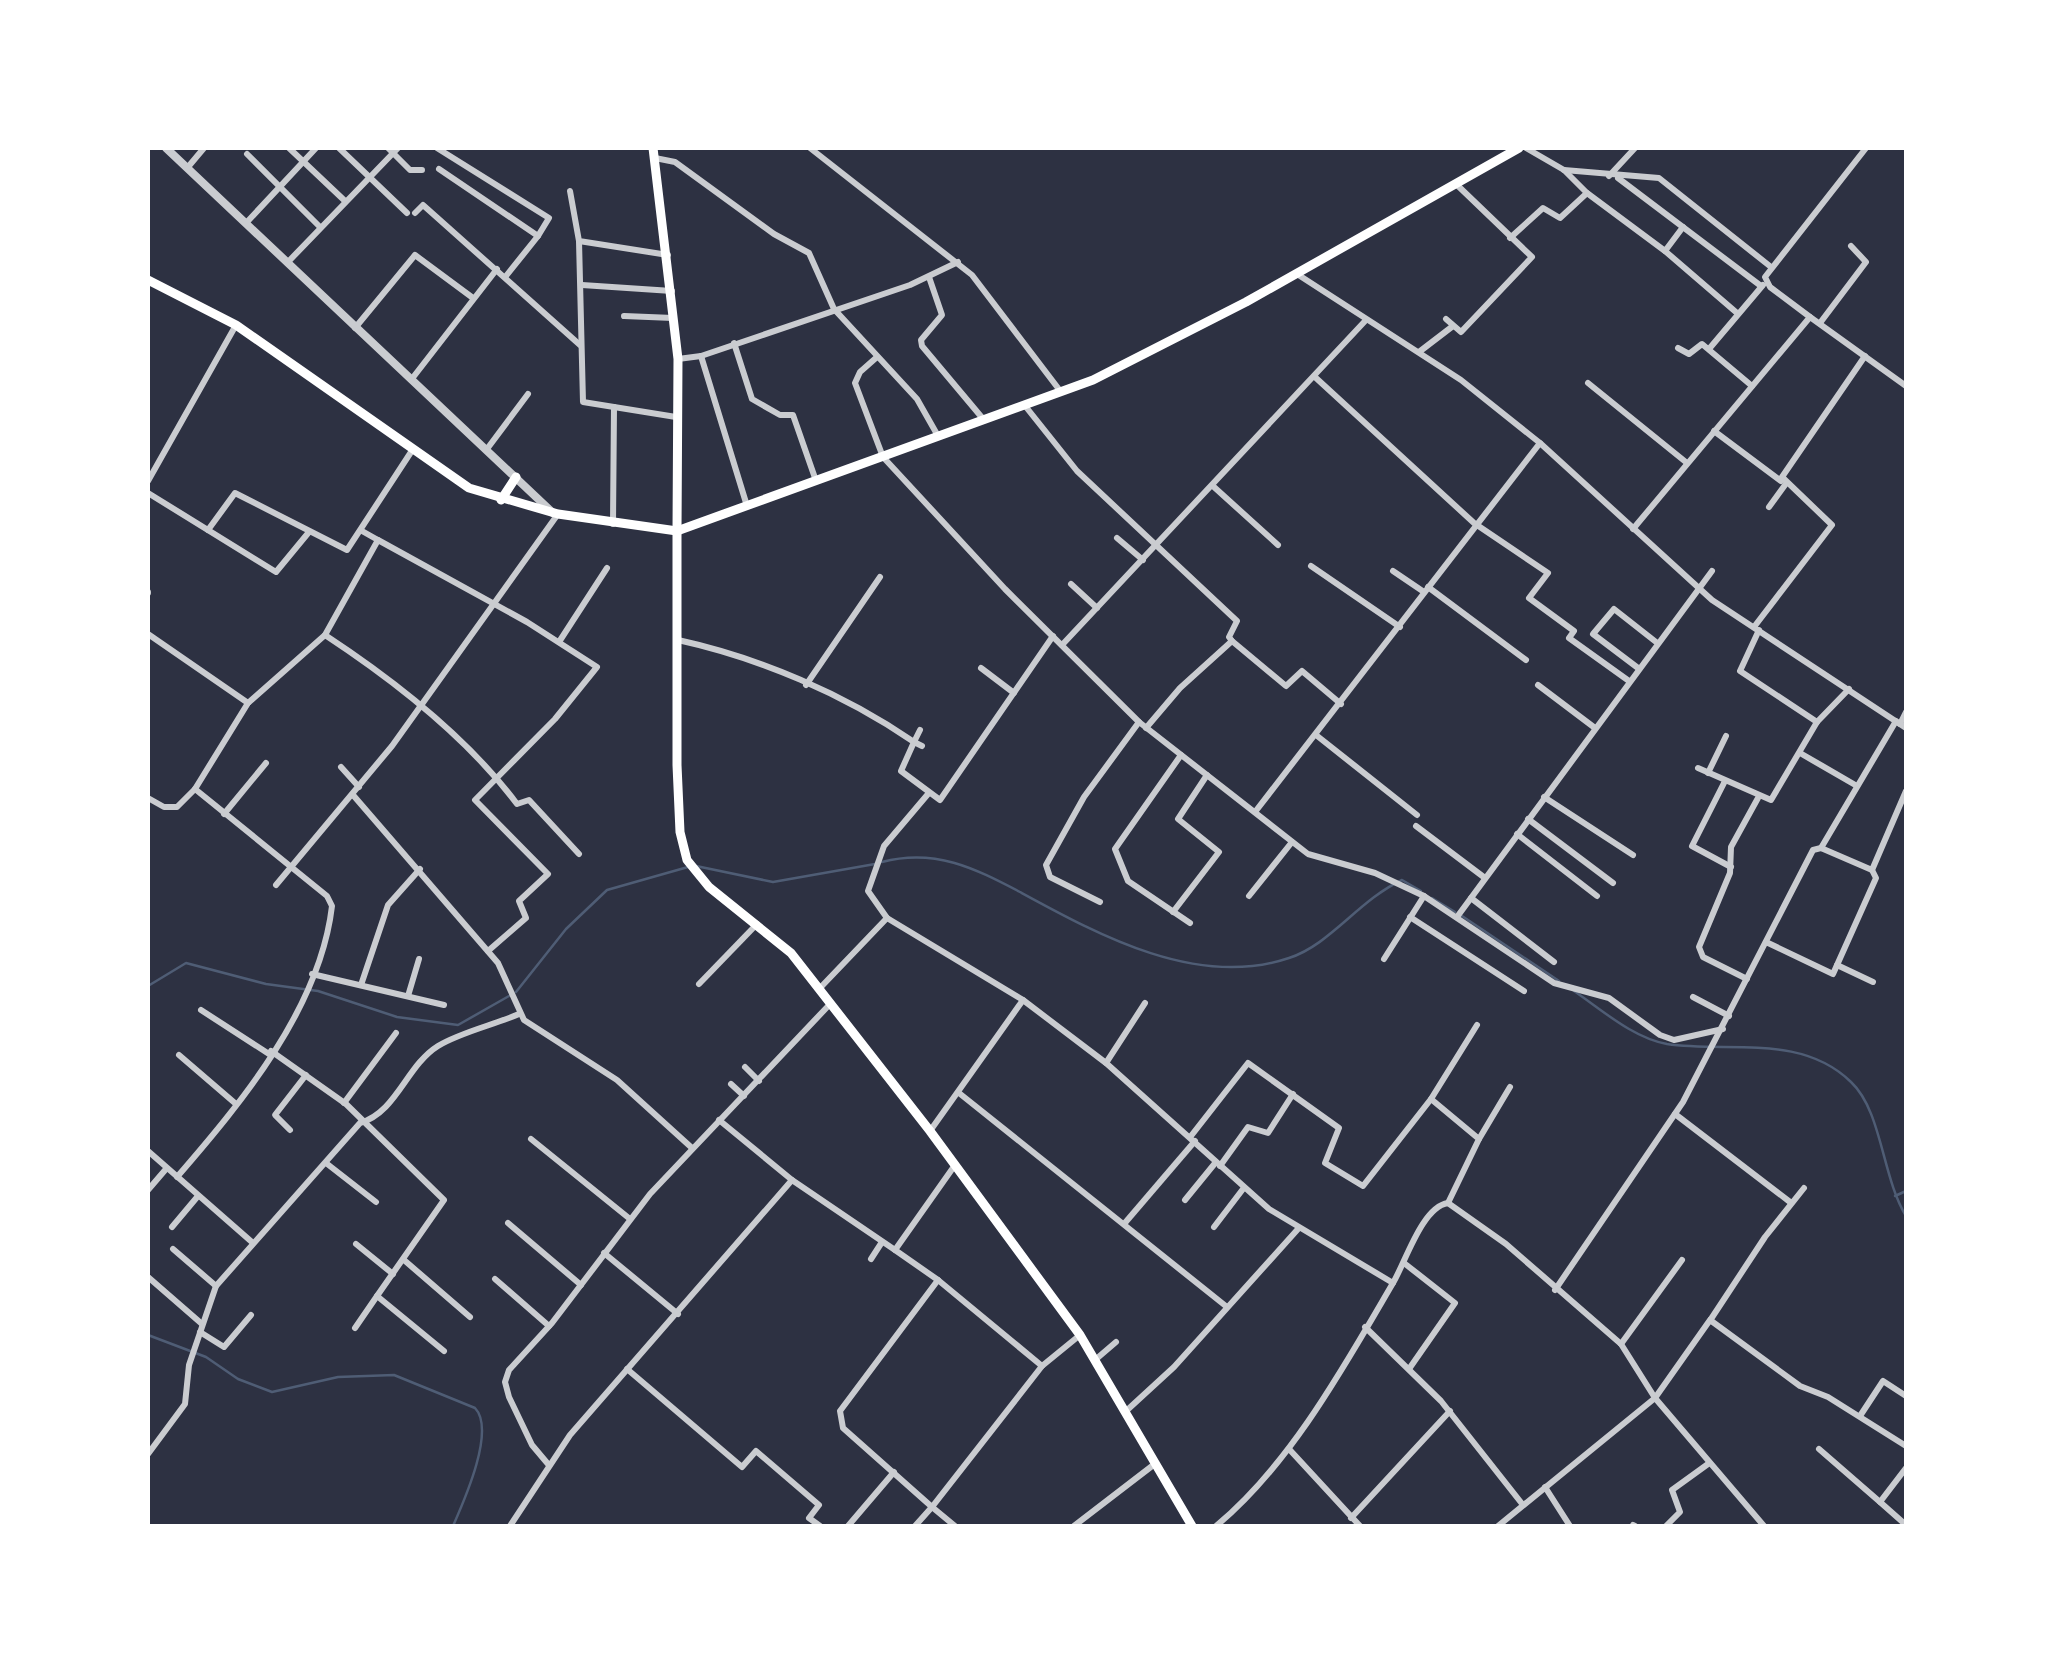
<svg xmlns="http://www.w3.org/2000/svg" width="2054" height="1674" viewBox="0 0 2054 1674" font-family="Quicksand,sans-serif">
	<rect width="100%" height="100%" fill="#2d3142"/>
	<g fill="none" stroke-linecap="round" stroke-linejoin="round">
		<g stroke="#4f5d75" stroke-width="2.5">
			<path d="M882 862C935 848 974 868 1020 892 1099 935 1197 989 1289 958 1330 945 1359 900 1402 880L1421 891"/>
			<path d="M696 866 773 882 875 864"/>
			<path d="M1432 898 1455 912"/>
			<path d="M1462 916 1559 981"/>
			<path d="M148 986 186 963 266 984 318 991 397 1017 458 1025 509 996"/>
			<path d="M1574 991C1602 1010 1633 1038 1667 1044 1728 1053 1801 1033 1851 1082 1882 1111 1882 1177 1906 1216"/>
			<path d="M516 992 566 929 607 890 688 867"/>
			<path d="M1895 1196 1906 1191"/>
			<path d="M148 1335 206 1357 238 1379 272 1392 338 1377 394 1375 475 1408C496 1430 464 1501 453 1526"/>
		</g>
		<g stroke="#caccd0" stroke-width="6">
			<path d="M289 148 345 201"/>
			<path d="M339 148 407 213"/>
			<path d="M388 148 410 170H422"/>
			<path d="M437 148 549 218 538 236"/>
			<path d="M810 148 972 275 1061 392"/>
			<path d="M247 154 320 227"/>
			<path d="M655 158 675 162 774 234 809 253 834 309 917 399 938 436"/>
			<path d="M188 167 204 148"/>
			<path d="M439 169 538 236 506 276"/>
			<path d="M1564 170 1659 178 1771 267"/>
			<path d="M1609 176 1635 148"/>
			<path d="M1618 178 1761 286"/>
			<path d="M570 191 579 241 668 255"/>
			<path d="M1587 193 1665 251 1683 227"/>
			<path d="M415 213 423 205 580 345"/>
			<path d="M247 222 316 148"/>
			<path d="M1510 238 1543 208 1560 218 1587 193 1564 170 1526 148"/>
			<path d="M579 241 583 402 676 417"/>
			<path d="M1665 251 1737 313"/>
			<path d="M288 262 398 148"/>
			<path d="M1297 274 1461 380 1540 443 1712 600 1906 728"/>
			<path d="M929 277 942 315 921 340 922 346 984 420"/>
			<path d="M582 285 672 291"/>
			<path d="M624 316 673 318"/>
			<path d="M1810 317 1906 386"/>
			<path d="M1446 319 1461 332 1532 257 1456 184"/>
			<path d="M1820 323 1866 262 1851 246"/>
			<path d="M355 328 415 255 473 298"/>
			<path d="M734 343 752 399 780 415H793L815 478"/>
			<path d="M1678 348 1689 354 1702 344 1752 386"/>
			<path d="M1709 349 1763 285"/>
			<path d="M1419 352 1453 326"/>
			<path d="M701 356 747 506"/>
			<path d="M877 357 860 372 855 383 883 457 1005 589 1139 722 1308 854 1375 873 1424 896 1554 983 1609 998 1660 1035 1674 1040 1723 1029"/>
			<path d="M678 359 701 356 910 285 958 262"/>
			<path d="M1316 378 1474 523 1548 573 1529 598 1574 631 1569 638 1629 681"/>
			<path d="M411 380 497 269"/>
			<path d="M1588 383 1687 463"/>
			<path d="M1026 407 1077 471 1237 621 1229 637 1232 641 1180 688 1146 728"/>
			<path d="M1714 431 1781 481"/>
			<path d="M487 449 528 394"/>
			<path d="M148 481 236 325"/>
			<path d="M1214 487 1278 545"/>
			<path d="M148 493 276 572 309 532"/>
			<path d="M1769 507 1785 485"/>
			<path d="M613 524 614 407"/>
			<path d="M1633 529 1810 317 1770 287 1765 277 1866 148"/>
			<path d="M208 530 235 493 347 550 413 449"/>
			<path d="M1117 538 1143 560"/>
			<path d="M378 540 527 622 597 667 555 719 475 800 548 874 519 901 526 918 488 951"/>
			<path d="M1311 566 1400 627"/>
			<path d="M1393 571 1424 592"/>
			<path d="M1071 584 1097 608"/>
			<path d="M1428 587 1526 660"/>
			<path d="M148 593V592"/>
			<path d="M1754 627 1832 525 1782 477 1865 356"/>
			<path d="M1759 630 1740 671 1817 722"/>
			<path d="M148 634 248 703"/>
			<path d="M325 635C395 681 467 737 517 804L529 800 579 854"/>
			<path d="M678 640C760 658 844 694 914 742L901 771 940 800 1053 636"/>
			<path d="M1232 641 1286 686 1302 671 1341 704"/>
			<path d="M559 642 607 568"/>
			<path d="M1062 645 1366 320"/>
			<path d="M981 668 1014 693"/>
			<path d="M1638 668 1593 634 1614 609 1656 642"/>
			<path d="M806 685 880 577"/>
			<path d="M1538 685 1595 728"/>
			<path d="M1900 724 1906 712"/>
			<path d="M920 730 914 742 922 746"/>
			<path d="M1316 735 1417 815"/>
			<path d="M1800 753 1857 786"/>
			<path d="M1181 755 1115 849 1128 881 1190 923"/>
			<path d="M341 767 359 787"/>
			<path d="M1698 768 1771 800 1817 722 1849 689"/>
			<path d="M1708 773 1726 736"/>
			<path d="M1725 781 1692 846 1731 867"/>
			<path d="M928 794 884 846 868 891 887 918 1023 1000 1106 1063 1269 1209 1393 1283"/>
			<path d="M353 795 498 963 524 1020 617 1080 692 1148"/>
			<path d="M1544 797 1633 855"/>
			<path d="M148 798 164 807H177L195 789 248 703 325 635 378 540 362 531"/>
			<path d="M1255 812 1540 443"/>
			<path d="M224 814 266 763"/>
			<path d="M1528 819 1613 883"/>
			<path d="M1416 826 1485 878"/>
			<path d="M1517 834 1597 896"/>
			<path d="M1821 848 1896 721"/>
			<path d="M276 885 392 746 558 514"/>
			<path d="M1249 896 1292 842"/>
			<path d="M1471 898 1554 962"/>
			<path d="M1100 902 1050 877 1046 865 1084 797 1139 722"/>
			<path d="M1173 912 1219 852 1178 819 1207 775"/>
			<path d="M1410 917 1524 991"/>
			<path d="M1457 917 1712 571"/>
			<path d="M1766 942 1833 974 1876 878 1872 870"/>
			<path d="M1384 959 1424 896"/>
			<path d="M1837 965 1873 982"/>
			<path d="M312 974 444 1005"/>
			<path d="M1747 979 1703 957 1699 947 1730 873 1731 847 1758 798"/>
			<path d="M699 984 757 924"/>
			<path d="M361 985 388 905 420 869"/>
			<path d="M820 988 887 918"/>
			<path d="M408 996 419 959"/>
			<path d="M1693 997 1729 1016"/>
			<path d="M201 1010 269 1054"/>
			<path d="M271 1051 346 1104 444 1200 377 1296 444 1351"/>
			<path d="M179 1055 236 1104"/>
			<path d="M1106 1063 1145 1003"/>
			<path d="M745 1067 759 1081"/>
			<path d="M731 1084 744 1096"/>
			<path d="M959 1093 1227 1307"/>
			<path d="M344 1103 396 1033"/>
			<path d="M1675 1114 1790 1202"/>
			<path d="M719 1120 792 1180 895 1250"/>
			<path d="M290 1130 275 1115 306 1075"/>
			<path d="M930 1131 1023 1000"/>
			<path d="M1191 1136 1248 1063 1339 1128 1325 1163 1363 1186 1431 1099"/>
			<path d="M531 1139 630 1219"/>
			<path d="M1479 1139 1510 1087"/>
			<path d="M148 1151 253 1243"/>
			<path d="M326 1163 376 1202"/>
			<path d="M955 1165 895 1250 938 1280 1042 1366 932 1507 955 1526"/>
			<path d="M1220 1166 1248 1127 1268 1133 1293 1094"/>
			<path d="M177 1177C242 1102 320 1008 332 906L327 896 195 789"/>
			<path d="M148 1190 166 1169"/>
			<path d="M1185 1200 1216 1162"/>
			<path d="M1448 1203 1479 1139 1431 1099 1477 1025"/>
			<path d="M508 1223 581 1285"/>
			<path d="M1124 1224 1195 1141"/>
			<path d="M172 1227 198 1196"/>
			<path d="M1214 1227 1243 1189"/>
			<path d="M356 1244 393 1274"/>
			<path d="M173 1249 216 1286"/>
			<path d="M604 1253 678 1314"/>
			<path d="M871 1259 882 1242"/>
			<path d="M404 1260 470 1317"/>
			<path d="M1404 1263 1455 1303 1409 1369"/>
			<path d="M148 1277 202 1324"/>
			<path d="M495 1279 549 1326"/>
			<path d="M1555 1290 1683 1102 1813 850 1821 848 1872 870 1906 791"/>
			<path d="M1711 1319 1765 1237 1804 1188"/>
			<path d="M1365 1327 1441 1401 1523 1505"/>
			<path d="M355 1328 377 1296"/>
			<path d="M200 1332 224 1347 251 1315"/>
			<path d="M1621 1344 1682 1260"/>
			<path d="M1095 1360 1116 1342"/>
			<path d="M1042 1366 1080 1335"/>
			<path d="M627 1369 742 1467 756 1451 819 1505 809 1518 820 1526"/>
			<path d="M1125 1412 1174 1367 1298 1229"/>
			<path d="M1860 1416 1883 1381 1906 1396"/>
			<path d="M1289 1449 1360 1526"/>
			<path d="M1819 1449 1880 1502"/>
			<path d="M148 1454 185 1404 189 1365 216 1286 360 1123C397 1112 406 1066 438 1046 461 1032 494 1025 519 1014"/>
			<path d="M548 1464 532 1445 509 1397 505 1382 509 1370 552 1323 650 1194 831 1003"/>
			<path d="M1906 1468 1880 1502 1906 1525"/>
			<path d="M1545 1487 1570 1526"/>
			<path d="M1351 1518 1450 1411"/>
			<path d="M1633 1525 1635 1526"/>
			<path d="M510 1526 570 1435 792 1180"/>
			<path d="M848 1526 894 1472"/>
			<path d="M915 1526 932 1507 843 1428 840 1411 938 1280"/>
			<path d="M1074 1526 1156 1463"/>
			<path d="M1216 1526C1290 1465 1345 1365 1393 1283 1406 1261 1422 1207 1448 1203L1506 1244 1621 1344 1655 1398 1764 1526"/>
			<path d="M1498 1526 1655 1398 1710 1320 1800 1386 1828 1397 1906 1446"/>
			<path d="M1666 1526 1680 1512 1672 1490 1708 1464"/>
		</g>
		<path stroke="#caccd0" stroke-width="8" d="M166 148 553 513"/>
		<path stroke="#fff" stroke-width="9" d="M653 148 678 359 677 531"/>
		<g stroke="#fff" stroke-width="9">
			<path d="M148 280 236 325 469 488 558 514 677 531 1093 380 1246 302 1519 148"/>
			<path d="M501 500 516 477"/>
			<path d="M677 531V765L680 832 687 860 709 887 791 953 930 1131 1080 1335 1192 1526"/>
		</g>
	</g>
	<rect width="2054" height="1674" fill="none" stroke="#ffffff" stroke-width="300"/>
</svg>
